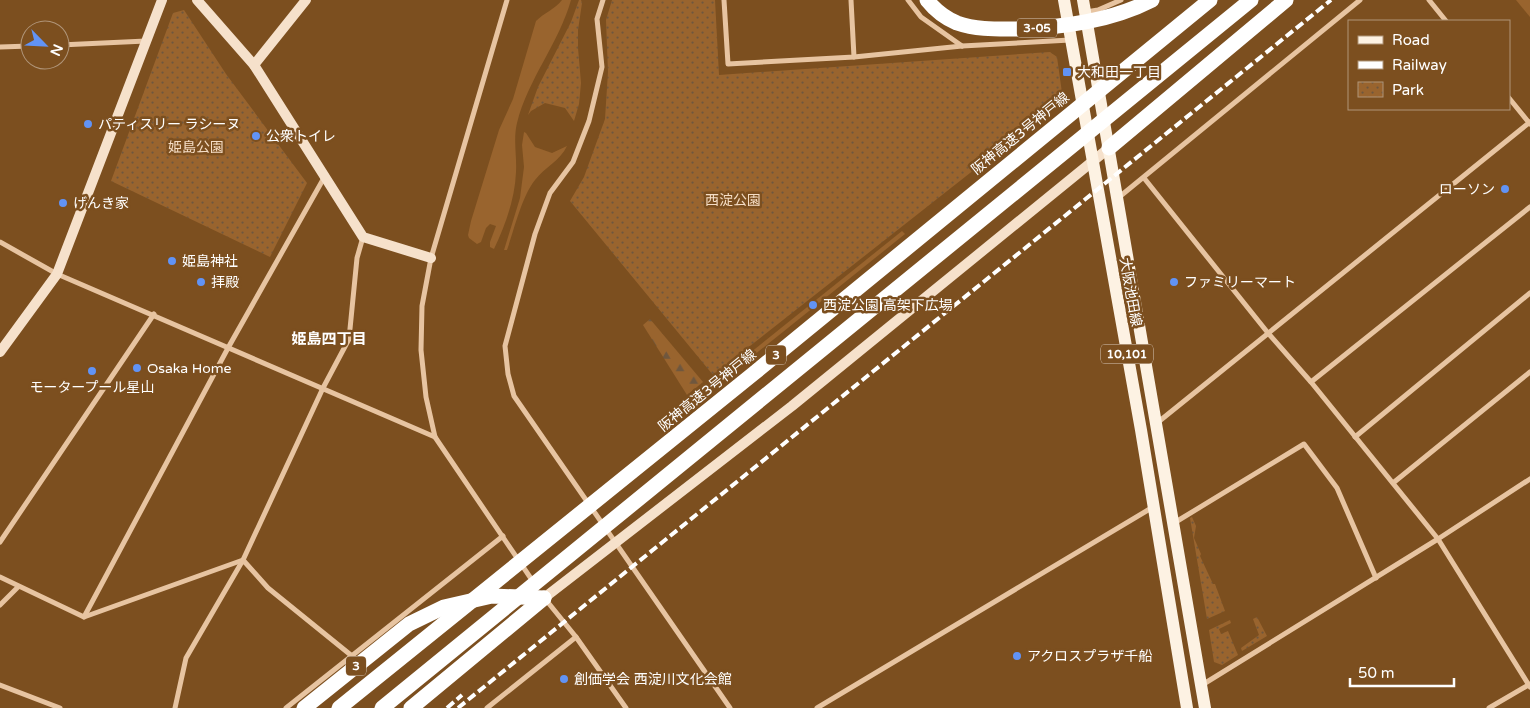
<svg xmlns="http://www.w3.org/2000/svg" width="1530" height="708" viewBox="0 0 1530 708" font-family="'Varela Round','Noto Sans JP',sans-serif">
	<defs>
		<pattern id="forest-firs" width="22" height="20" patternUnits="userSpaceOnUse" patternTransform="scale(1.25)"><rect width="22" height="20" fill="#99642e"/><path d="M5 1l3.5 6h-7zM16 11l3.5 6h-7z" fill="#6f573e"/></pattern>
		<pattern id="park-dots" width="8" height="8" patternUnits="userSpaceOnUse" patternTransform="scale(1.25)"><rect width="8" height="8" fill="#99642e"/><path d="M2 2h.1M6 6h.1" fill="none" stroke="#6f573e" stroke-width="1.8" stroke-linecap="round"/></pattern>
	</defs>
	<rect width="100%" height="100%" fill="#7c4f1f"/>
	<g fill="#99642e">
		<path d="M562 0H571C559 43 528 79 517 123 513 139 517 156 516 172 515 199 505 226 494 249L490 247V242L496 226 490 224 486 228 481 242 477 244 469 238 468 235 471 221 499 130 513 99 536 21C544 13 555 9 562 0Z"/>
		<path d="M1516 0H1530V17Z"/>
		<path d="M524 132 526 133 535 147 552 153 567 146C560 161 545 167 535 180 522 196 514 230 507 250H504L520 198 524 167 522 145Z"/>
		<path d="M902 231 905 234 723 380 720 377Z"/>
	</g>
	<path fill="url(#forest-firs)" d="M650 319 703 382 687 395 643 325Z"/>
	<g fill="url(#park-dots)">
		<path d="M579 0H581L582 3 578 30V48L581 83 579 104 574 121 565 108 545 103 531 111 528 115 538 87 571 22Z"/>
		<path d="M612 0H715L719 75 1050 52 1057 57 1063 100 713 375 570 201 584 177 605 119 608 72 606 20Z"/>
		<path d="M184 10 226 74 307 183 270 257 111 181 173 13Z"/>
		<path d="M1192 517 1196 526 1194 538 1201 554 1200 556 1213 584H1215L1225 611 1207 619 1190 518Z"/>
		<path d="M1257 617 1267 636 1242 651 1241 648 1259 635 1253 619Z"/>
		<path d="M1230 620 1231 623 1219 629 1221 634 1228 631 1238 655 1222 665 1214 662 1209 630Z"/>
	</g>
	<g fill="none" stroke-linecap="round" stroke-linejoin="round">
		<g stroke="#e7c4a1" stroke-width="5">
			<path d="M507 0 431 258 422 306 421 350 426 397 435 437 534 583"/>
			<path d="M603 0 597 19 602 67 589 121 573 162 550 193 535 234 505 346 508 374 514 396 730 708"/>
			<path d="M724 0 728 64 854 57 962 46 1070 40"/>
			<path d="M851 0 854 57"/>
			<path d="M908 0 921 17 962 46"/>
			<path d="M1429 0 1446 21"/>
			<path d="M1086 12 1098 10 1121 0"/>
			<path d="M60 45 146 41"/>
			<path d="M0 47 30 46"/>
			<path d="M1509 98 1530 124"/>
			<path d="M1144 178 1268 333 1311 382 1438 539 1530 687"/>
			<path d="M1118 198 1360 0"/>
			<path d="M0 242 57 274 435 437"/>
			<path d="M1311 382 1530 207"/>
			<path d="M1157 423 1530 122"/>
			<path d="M1355 437 1530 293"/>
			<path d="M1393 483 1530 372"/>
			<path d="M1174 523 1304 444 1337 488 1376 578"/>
			<path d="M0 542 154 314"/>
			<path d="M0 577 84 617 243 560 323 388 349 339 357 258 363 237"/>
			<path d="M546 600 576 637 626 708"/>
			<path d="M0 605 18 587"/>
			<path d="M84 617 228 348 325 176"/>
			<path d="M0 685 60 708"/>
			<path d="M1202 685 1438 539 1530 479"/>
			<path d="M175 708 186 658 243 560 268 588 352 656"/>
			<path d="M286 708 503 536"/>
			<path d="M487 708 576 637"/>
			<path d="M817 708 1153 507"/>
			<path d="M1489 708 1530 684"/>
		</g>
		<g stroke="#f6e1cb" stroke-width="10">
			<path d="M197 0 254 65 363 237 431 258"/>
			<path d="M254 65 306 0"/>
			<path d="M0 352 57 274 162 0"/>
			<path d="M544 598 792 406 1109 148"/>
		</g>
		<g stroke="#fdf2e3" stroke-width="12">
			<path d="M1064 0 1141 430 1187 708"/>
			<path d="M1083 0 1205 708"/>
		</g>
		<g stroke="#fff" stroke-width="15">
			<path d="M1109 148 1286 0"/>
			<path d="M304 708 409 624 444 607 492 596 544 598"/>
			<path d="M411 708 544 598"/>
		</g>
		<g stroke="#fff" stroke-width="4" stroke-dasharray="9 4" stroke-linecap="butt">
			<path d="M447 708 462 695"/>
			<path d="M458 708 1331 0"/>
		</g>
		<g stroke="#fff" stroke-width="15">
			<path d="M927 0C935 10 945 18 957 23 977 30 998 29 1018 29 1064 27 1111 21 1152 0"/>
			<path d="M339 708 753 374 1210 0"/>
			<path d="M382 708 1251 0"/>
		</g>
	</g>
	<g fill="#6193f5" stroke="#7c4f1f" stroke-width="2">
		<rect x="1062" y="67" width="10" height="10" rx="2.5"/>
		<circle cx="88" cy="124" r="5"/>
		<circle cx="256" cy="136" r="5"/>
		<circle cx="1505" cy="189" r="5"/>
		<circle cx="63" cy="203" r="5"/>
		<circle cx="172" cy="261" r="5"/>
		<circle cx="201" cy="282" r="5"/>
		<circle cx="1174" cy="282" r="5"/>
		<circle cx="813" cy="305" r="5"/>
		<circle cx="137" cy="368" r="5"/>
		<circle cx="92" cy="371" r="5"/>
		<circle cx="1017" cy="656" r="5"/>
		<circle cx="564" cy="679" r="5"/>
	</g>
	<g text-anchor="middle" stroke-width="5" stroke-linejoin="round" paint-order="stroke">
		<g fill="#7c4f1f" stroke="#d8cabc" stroke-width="1">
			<rect x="1017" y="18.5" width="40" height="19" rx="4"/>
			<rect x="1101" y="344.5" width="52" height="19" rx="4"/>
			<rect x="766" y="345.5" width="20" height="19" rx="4"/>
			<rect x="346" y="656.5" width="20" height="19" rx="4"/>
		</g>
		<g font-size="12" font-weight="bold" fill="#fff">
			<text x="1037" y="32">3-05</text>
			<text x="1127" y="358">10,101</text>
			<text x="776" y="359">3</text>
			<text x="356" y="670">3</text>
		</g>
		<g font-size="14" fill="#fff" stroke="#7c4f1f" text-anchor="start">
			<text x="1077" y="77">大和田一丁目</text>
			<text x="98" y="129">パティスリー ラシーヌ</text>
			<text x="266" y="141">公衆トイレ</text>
			<text x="1495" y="194" text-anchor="end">ローソン</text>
			<text x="73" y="208">げんき家</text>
			<text x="182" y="266">姫島神社</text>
			<text x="211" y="287">拝殿</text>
			<text x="1184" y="287">ファミリーマート</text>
			<text x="823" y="310">西淀公園 高架下広場</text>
			<text x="147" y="373">Osaka Home</text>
			<text x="92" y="392" text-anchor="middle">モータープール星山</text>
			<text x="1027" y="661">アクロスプラザ千船</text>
			<text x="574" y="684">創価学会 西淀川文化会館</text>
		</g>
		<g font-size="14" fill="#fff" stroke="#7c4f1f">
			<text transform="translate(1020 133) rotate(-39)" y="5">阪神高速3号神戸線</text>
			<text transform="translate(1131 292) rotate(80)" y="5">大阪池田線</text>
			<text transform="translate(707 390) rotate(-39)" y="5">阪神高速3号神戸線</text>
		</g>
		<g font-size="14" fill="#f5ddc5" stroke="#7c4f1f">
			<text x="196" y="152">姫島公園</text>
			<text x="733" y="205">西淀公園</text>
		</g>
		<g font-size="15" font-weight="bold" fill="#fff" stroke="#7c4f1f">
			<text x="329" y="344">姫島四丁目</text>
		</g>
	</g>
	<rect x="1348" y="20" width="162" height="90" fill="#7c4f1f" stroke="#b09579"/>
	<rect x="1358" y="36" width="25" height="8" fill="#fdf2e3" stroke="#b09579"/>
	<text x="1392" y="45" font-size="15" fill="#ffffff">Road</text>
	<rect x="1358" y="61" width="25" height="8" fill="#ffffff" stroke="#b09579"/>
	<text x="1392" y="70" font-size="15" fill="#ffffff">Railway</text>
	<rect x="1358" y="82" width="25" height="15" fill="url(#park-dots)" stroke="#b09579"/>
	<text x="1392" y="95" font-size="15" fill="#ffffff">Park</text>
	<g transform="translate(45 45) rotate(114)"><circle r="24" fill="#7c4f1f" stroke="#b09579"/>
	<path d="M0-4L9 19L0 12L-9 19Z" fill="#6193f5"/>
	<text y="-8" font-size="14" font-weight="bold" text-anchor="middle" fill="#ffffff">N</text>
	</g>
	<path d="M1350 678v8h104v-8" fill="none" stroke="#ffffff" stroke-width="2.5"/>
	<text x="1358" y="678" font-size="15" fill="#ffffff" stroke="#7c4f1f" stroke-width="4" paint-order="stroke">50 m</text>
</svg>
